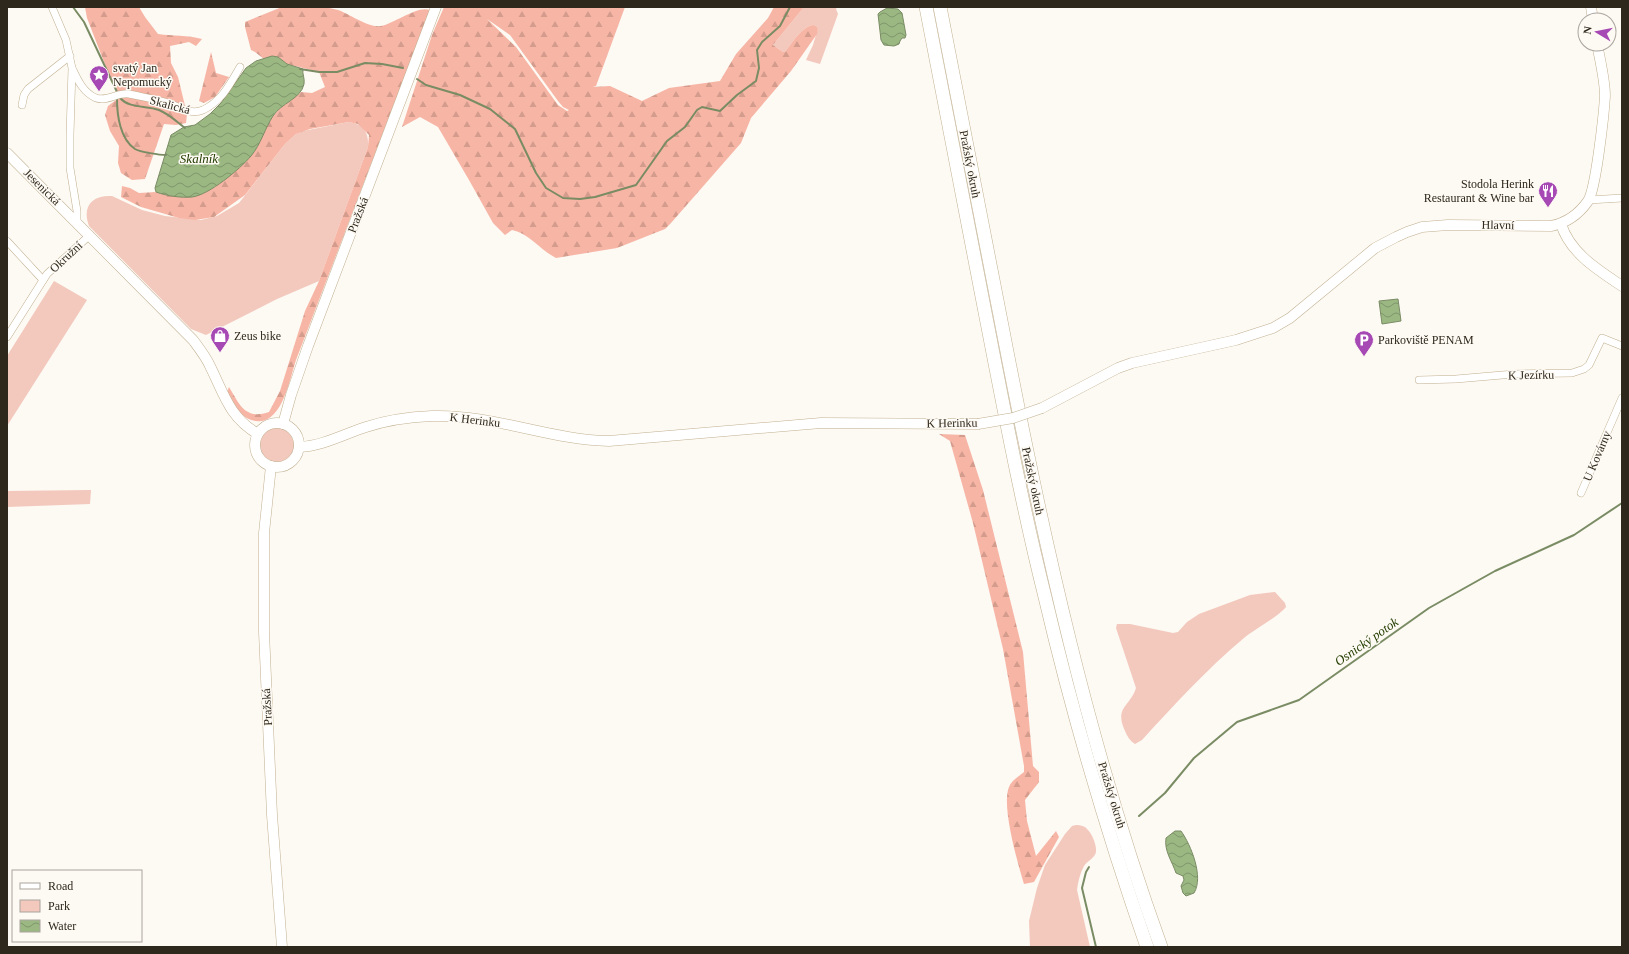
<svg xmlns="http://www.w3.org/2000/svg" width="1629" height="954" viewBox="0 0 1629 954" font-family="Georgia,serif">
	<defs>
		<pattern id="forest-firs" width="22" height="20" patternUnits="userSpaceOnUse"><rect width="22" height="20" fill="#f7b5a5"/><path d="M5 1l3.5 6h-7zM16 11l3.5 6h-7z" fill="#d49c8d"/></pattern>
		<pattern id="water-waves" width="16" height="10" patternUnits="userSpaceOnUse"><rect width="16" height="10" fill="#9bb883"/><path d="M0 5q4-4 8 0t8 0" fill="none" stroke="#7f966a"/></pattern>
	</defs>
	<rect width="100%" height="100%" fill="#fdf9f3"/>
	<g fill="#f3c8bd">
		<path d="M804 7H837L836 9 838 14 820 64 806 60 813 45 818 28 814 25C802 26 792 43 785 52H783L773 45Z"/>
		<path d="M349 122C364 124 369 133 368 147L319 281 277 299 206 335 191 329 89 226C82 207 91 195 112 196L142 210 165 216 201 220 217 216 239 203 285 144 296 134 303 131Z"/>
		<path d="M54 281 87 300 7 426V356Z"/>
		<circle cx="277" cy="445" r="17"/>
		<path d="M91 490 90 504 7 507V491Z"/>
		<path d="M1275 592 1285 603 1286 607C1279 616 1255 629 1244 638 1207 669 1174 705 1142 740L1135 744C1130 741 1127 736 1125 731 1114 707 1130 707 1136 688L1116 628 1117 624H1130L1173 633 1178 632 1187 622 1199 614 1250 595Z"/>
		<path d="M1076 825C1080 825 1085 826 1087 829 1092 833 1097 846 1096 852 1095 858 1087 861 1084 866 1080 873 1078 882 1077 890L1090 947H1030L1029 921 1037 888 1045 865 1065 834 1072 826Z"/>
	</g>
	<g fill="url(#forest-firs)" fill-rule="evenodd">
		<path d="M85 7H139L145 17 158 34C173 36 187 35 202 39L196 46 189 42 170 46 171 63 178 77 187 114 186 123 176 125 164 124 145 179 132 180 121 173 118 163 119 146 110 131 105 115 108 106 120 97 111 80 87 18Z"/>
		<path d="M282 7C301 7 320 5 338 10 350 14 368 28 381 26 395 23 418 5 430 10L296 360C290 378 282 425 256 421 241 419 233 405 227 392L229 387C240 405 245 420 269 412L280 391 305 311 319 281 368 147 369 135 358 124 349 122 310 129 296 134 285 144 245 195 214 217 195 220 179 218 141 207 121 197 122 186 130 188 139 193 156 192 173 196 193 197 215 187 279 109 301 92 312 93 325 87 319 72 287 64 278 57 272 56 264 59 255 52 251 50 245 27V22Z"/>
		<path d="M444 7H625L596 86 593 87 610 86 642 101 669 88 720 81 736 54 768 18 774 7H804L773 45 783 52H785C792 43 802 26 814 25L818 28 817 34 791 71 751 118 741 143 671 223 665 229 617 248 556 258C539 249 530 234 512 230L505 235 493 223 469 180 438 127 420 117 402 127 432 35ZM487 19 510 35 558 101 563 107 569 110 567 111 558 105 516 47Z"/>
		<path d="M211 52 216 73 229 77 215 97 204 103 199 101Z"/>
		<path d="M939 434 965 435 983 490 1023 652 1033 766 1039 772V782L1025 800 1027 821 1036 856 1056 831 1059 837 1034 882 1024 884C1018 864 1001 806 1009 787 1011 781 1018 777 1024 772V766L1003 649 973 523 950 441Z"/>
	</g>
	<g fill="url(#water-waves)" stroke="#7a8c64">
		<path d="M887 8 898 9 902 13 906 35 905 38H902L900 41 899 44 894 46 884 45 881 40 878 14 880 12Z"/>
		<path d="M272 56 278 57 287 64 303 69C302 74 305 78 304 84 301 99 281 103 273 116 265 128 261 144 251 156 240 169 209 195 192 197 181 198 167 196 156 192L155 188 171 135 184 127 195 125 210 114 221 103 246 68 256 61Z"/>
		<path d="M1398 299 1401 321 1382 324 1379 301Z"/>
		<path d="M1175 831H1181C1191 845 1204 877 1194 893L1186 896 1183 893 1181 886 1184 880 1183 876 1176 873C1172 861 1164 851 1166 838Z"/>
	</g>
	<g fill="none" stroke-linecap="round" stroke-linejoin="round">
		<g stroke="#7a8c64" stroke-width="2">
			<path d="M73 7 84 22 118 94"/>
			<path d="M300 69 319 72H337L365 63 382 64 403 68"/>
			<path d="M417 79 426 85 460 95 490 109 515 129 536 173 546 188 563 198 580 199 595 197 636 185 667 141 685 127 697 110 702 107 720 111 737 95 756 81 759 68 757 50 762 42 780 26 790 7"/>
			<path d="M120 98C130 109 146 105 159 110 169 114 177 122 185 128"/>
			<path d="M117 99C117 115 120 139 135 149 140 152 160 155 166 155"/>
			<path d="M1139 816 1165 793 1194 758 1237 722 1299 700 1429 608 1495 571 1574 535 1622 503"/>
			<path d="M1089 867 1086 872 1082 888 1096 947"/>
		</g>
		<defs>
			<g id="street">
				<path d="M52 7 66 40 72 68 70 135V168L77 211V222"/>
				<path d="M73 70C78 81 84 93 96 98 107 102 118 92 129 94 142 97 158 99 171 104 181 108 191 115 203 110 222 101 230 84 240 67"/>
				<path d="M22 105 24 95 28 89 70 56"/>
				<path d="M1589 200 1622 198"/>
				<path d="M7 241 43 280"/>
				<path d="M7 337 47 274 90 235"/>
				<path d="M1419 380 1456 379 1514 374 1572 373 1584 369 1589 365 1602 338 1622 346"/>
				<path d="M1581 493 1622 398"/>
			</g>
			<g id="secondary">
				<path d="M1591 7 1593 20"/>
				<path d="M7 153 193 340C199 348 206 357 210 366 224 394 229 417 258 434"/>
				<path d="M1561 224C1570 253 1598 270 1622 286"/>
				<path d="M1042 408 1118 368 1132 363 1236 340 1273 328 1290 318 1375 248 1396 237 1407 232 1422 227 1448 225 1551 226C1566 223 1579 214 1588 201 1596 189 1604 113 1605 96 1605 80 1600 60 1597 44"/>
				<circle cx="277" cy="445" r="22"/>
				<path d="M283 424 291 395 308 346 436 7"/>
				<path d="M299 447C323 446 344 434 366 427 387 420 409 417 432 416 493 414 550 440 609 441L821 423 978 424"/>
				<path d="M271 466 264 533V632L272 815 282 947"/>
			</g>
			<g id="highway">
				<path d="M926 7C945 107 965 207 984 307 1003 404 1021 501 1045 597 1073 716 1107 832 1147 947"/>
				<path d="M940 7C961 115 982 223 1003 331 1043 539 1089 748 1161 947"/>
			</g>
		</defs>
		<use href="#street" stroke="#c1b090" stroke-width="8"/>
		<use href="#secondary" stroke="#c1b090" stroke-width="11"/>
		<use href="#highway" stroke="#c1b090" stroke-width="14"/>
		<use href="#street" stroke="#fff" stroke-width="7"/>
		<use href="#secondary" stroke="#fff" stroke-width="10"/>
		<use href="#highway" stroke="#fff" stroke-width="13"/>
		<defs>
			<path id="secondary-bridge" d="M978 424 1013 418 1042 408"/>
		</defs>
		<use href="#secondary-bridge" stroke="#c1b090" stroke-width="11" stroke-linecap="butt"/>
		<use href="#secondary-bridge" stroke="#fff" stroke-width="10"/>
	</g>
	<defs>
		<symbol id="sight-pin" viewBox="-11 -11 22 30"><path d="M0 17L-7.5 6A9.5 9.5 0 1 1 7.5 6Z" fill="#a649b4" stroke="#fdf9f3"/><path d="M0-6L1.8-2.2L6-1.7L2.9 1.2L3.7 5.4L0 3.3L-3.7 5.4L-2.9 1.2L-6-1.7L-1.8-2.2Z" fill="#fff"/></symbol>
		<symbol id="restaurant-pin" viewBox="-11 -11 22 30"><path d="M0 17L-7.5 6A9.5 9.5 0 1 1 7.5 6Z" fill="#a649b4" stroke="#fdf9f3"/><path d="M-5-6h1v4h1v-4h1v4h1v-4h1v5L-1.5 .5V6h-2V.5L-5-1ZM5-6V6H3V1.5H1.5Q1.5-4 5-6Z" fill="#fff"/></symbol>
		<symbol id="shop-pin" viewBox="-11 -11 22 30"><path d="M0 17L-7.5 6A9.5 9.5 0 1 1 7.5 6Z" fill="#a649b4" stroke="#fdf9f3"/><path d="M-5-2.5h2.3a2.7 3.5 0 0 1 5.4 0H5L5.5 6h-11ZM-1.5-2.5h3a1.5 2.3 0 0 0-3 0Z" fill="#fff"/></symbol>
		<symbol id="parking-pin" viewBox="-11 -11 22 30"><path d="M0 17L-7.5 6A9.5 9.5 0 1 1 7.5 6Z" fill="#a649b4" stroke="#fdf9f3"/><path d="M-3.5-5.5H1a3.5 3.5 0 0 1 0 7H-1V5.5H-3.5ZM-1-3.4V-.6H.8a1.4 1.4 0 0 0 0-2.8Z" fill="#fff"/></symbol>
	</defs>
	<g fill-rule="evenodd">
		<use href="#sight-pin" x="88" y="64" width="22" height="30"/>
		<use href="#restaurant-pin" x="1537" y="180" width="22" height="30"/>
		<use href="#shop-pin" x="209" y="325" width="22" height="30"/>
		<use href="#parking-pin" x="1353" y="329" width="22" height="30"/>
	</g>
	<g text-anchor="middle" stroke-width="3" stroke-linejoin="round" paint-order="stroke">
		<g font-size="12" fill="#2e271b" stroke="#fdf9f3" text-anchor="start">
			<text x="113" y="72">svatý Jan<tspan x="113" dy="14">Nepomucký</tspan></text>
			<text x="1534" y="188" text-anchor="end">Stodola Herink<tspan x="1534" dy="14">Restaurant &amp; Wine bar</tspan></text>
			<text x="234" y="340">Zeus bike</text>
			<text x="1378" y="344">Parkoviště PENAM</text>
		</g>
		<g font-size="12" fill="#2e271b" stroke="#fdf9f3">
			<text transform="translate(170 105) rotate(15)" y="4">Skalická</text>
			<text transform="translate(970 164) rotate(79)" y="4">Pražský okruh</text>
			<text transform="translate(42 187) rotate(45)" y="4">Jesenická</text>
			<text transform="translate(358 215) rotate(-69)" y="4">Pražská</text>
			<text transform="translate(1498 225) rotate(1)" y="4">Hlavní</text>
			<text transform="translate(66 257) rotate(-43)" y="4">Okružní</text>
			<text transform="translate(1531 375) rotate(-1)" y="4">K Jezírku</text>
			<text transform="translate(475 420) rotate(7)" y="4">K Herinku</text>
			<text transform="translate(952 423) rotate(-1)" y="4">K Herinku</text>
			<text transform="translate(1597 456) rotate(-67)" y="4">U Kovárny</text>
			<text transform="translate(1033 481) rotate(78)" y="4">Pražský okruh</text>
			<text transform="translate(267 707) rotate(-93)" y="4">Pražská</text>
			<text transform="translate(1112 795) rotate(73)" y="4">Pražský okruh</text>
		</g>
		<g font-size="13" font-style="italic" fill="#243e02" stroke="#fdf9f3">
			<text x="199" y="163">Skalník</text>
			<text transform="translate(1366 641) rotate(-35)" y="5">Osnický potok</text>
		</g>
	</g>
	<rect width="1629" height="954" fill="none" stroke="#2e271b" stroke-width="16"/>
	<rect x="12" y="870" width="130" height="72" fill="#fdf9f3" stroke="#aaa59d"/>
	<rect x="20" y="883" width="20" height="6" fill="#ffffff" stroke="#aaa59d"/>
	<text x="48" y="890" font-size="12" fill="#2e271b">Road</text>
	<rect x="20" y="900" width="20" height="12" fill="#f3c8bd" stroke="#aaa59d"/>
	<text x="48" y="910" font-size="12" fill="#2e271b">Park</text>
	<rect x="20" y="920" width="20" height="12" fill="url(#water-waves)" stroke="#aaa59d"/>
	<text x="48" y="930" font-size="12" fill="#2e271b">Water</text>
	<g transform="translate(1597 32) rotate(280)"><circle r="19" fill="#fdf9f3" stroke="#aaa59d"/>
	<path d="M0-3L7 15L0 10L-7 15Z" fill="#a649b4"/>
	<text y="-6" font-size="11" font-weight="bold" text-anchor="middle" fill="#2e271b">N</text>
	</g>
</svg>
